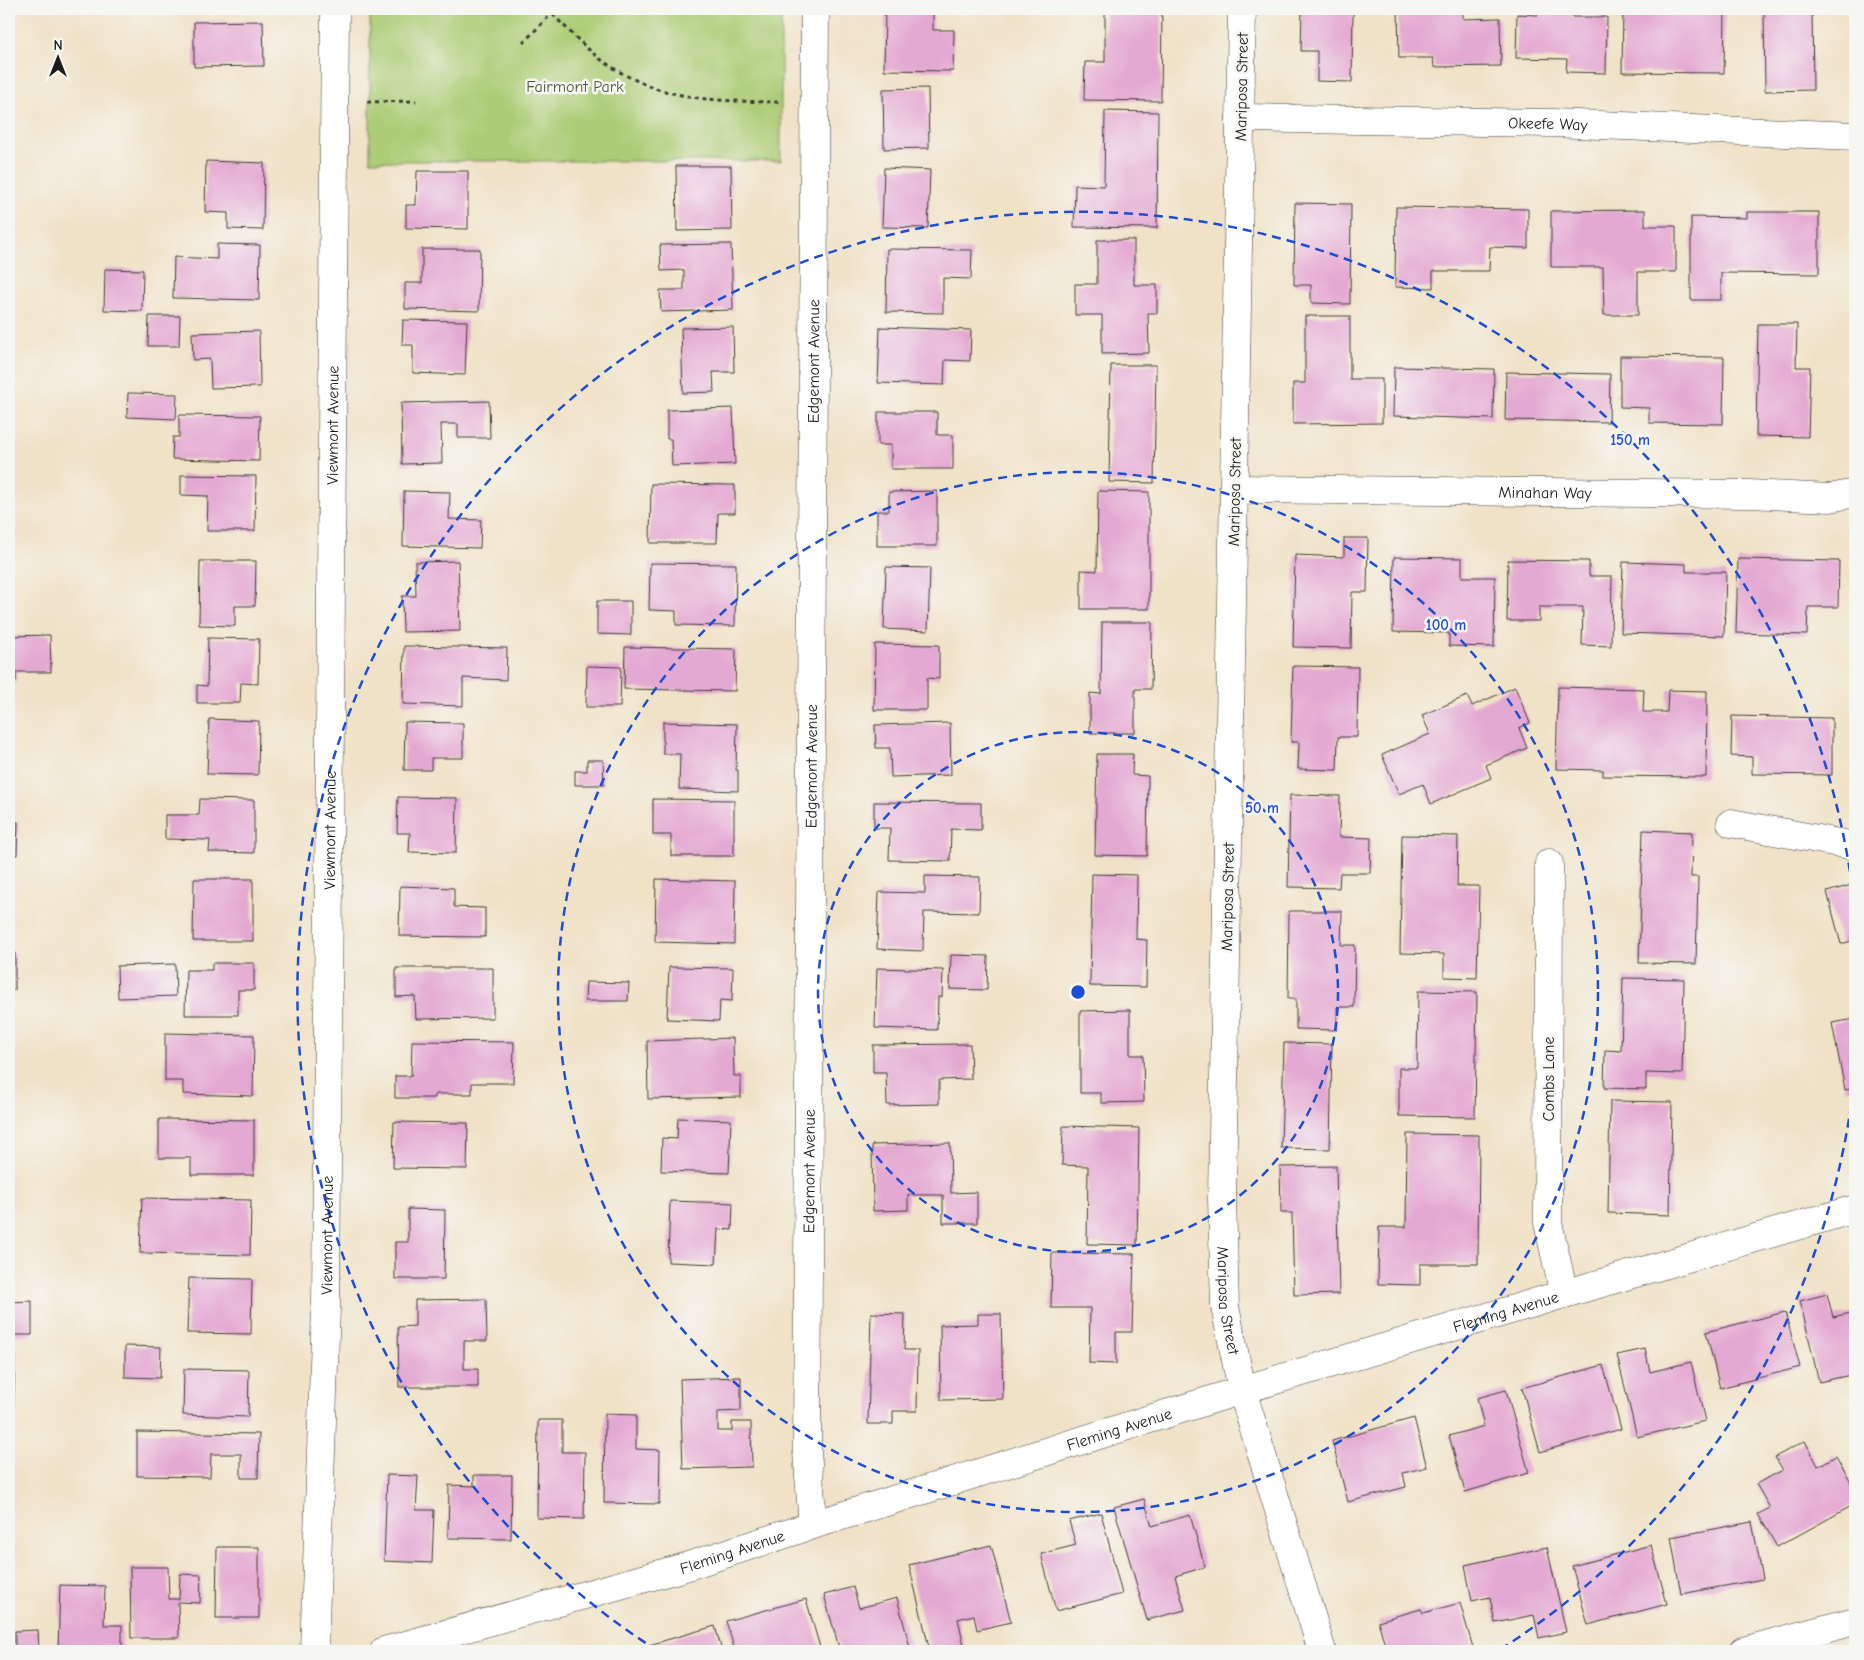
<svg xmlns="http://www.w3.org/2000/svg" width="1864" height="1660" viewBox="0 0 1864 1660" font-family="'Comic Neue',sans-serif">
	<rect width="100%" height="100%" fill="#f6f6f2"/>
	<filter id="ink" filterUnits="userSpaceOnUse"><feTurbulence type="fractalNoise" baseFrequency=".02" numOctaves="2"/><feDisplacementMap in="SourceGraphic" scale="10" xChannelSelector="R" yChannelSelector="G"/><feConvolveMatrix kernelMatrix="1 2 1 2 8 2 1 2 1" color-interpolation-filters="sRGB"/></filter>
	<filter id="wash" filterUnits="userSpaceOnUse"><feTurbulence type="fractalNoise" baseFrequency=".0096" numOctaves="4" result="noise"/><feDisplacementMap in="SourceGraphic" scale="20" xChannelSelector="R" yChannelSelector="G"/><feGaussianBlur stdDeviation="1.12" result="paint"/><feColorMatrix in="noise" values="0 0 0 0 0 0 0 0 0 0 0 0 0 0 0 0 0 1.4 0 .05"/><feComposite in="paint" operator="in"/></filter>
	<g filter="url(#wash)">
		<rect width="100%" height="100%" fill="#f0e2c7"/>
		<path fill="#accc74" stroke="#647448" d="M370 9 781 10V161H370Z"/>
		<g id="blocks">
			<g fill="#e4a9d2">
				<path d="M885 9 933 10V30H954L953 71 884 70Z"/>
				<path d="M1105 9H1162L1161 101 1084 100 1085 62H1105Z"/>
				<path d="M1302 9H1353L1352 82 1317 81V51H1301Z"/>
				<path d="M1398 9H1463V19L1500 18 1501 66 1434 67 1433 58H1399Z"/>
				<path d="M1538 9H1573L1572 17H1607L1606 73 1566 72 1567 59 1516 58 1517 14 1538 15Z"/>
				<path d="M1623 9H1725L1724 73 1622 72Z"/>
				<path d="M1764 9H1812L1813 90 1765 91Z"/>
				<path d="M263 21 264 66 194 67V22Z"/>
				<path d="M928 88 929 148 884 149 883 89Z"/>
				<path d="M1105 111 1158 112 1157 228 1074 227 1075 185 1104 186Z"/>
				<path d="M206 161 264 163 263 230 228 229V213L205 212Z"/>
				<path d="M676 166H731L732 230 677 231Z"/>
				<path d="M884 168 930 170 928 228 882 227Z"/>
				<path d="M417 171H468V229L406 228V205H416Z"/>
				<path d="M1295 203 1351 204 1350 304 1311 303V285H1294Z"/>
				<path d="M1396 207 1528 209V248L1490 247 1489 271H1433V288L1395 287Z"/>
				<path d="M1645 210V226H1676V272H1638V315H1604L1603 267H1551V211Z"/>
				<path d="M1747 212H1819V274L1721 273V300H1691V217L1747 218Z"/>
				<path d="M1097 240H1134V285H1157V313H1148L1149 353 1102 354V315H1075V284H1097Z"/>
				<path d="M217 244 260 245 259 300 173 298 174 257 217 259Z"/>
				<path d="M731 244 733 310 661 312 660 290H684V270L661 271 660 245Z"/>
				<path d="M422 249H480L479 311 405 309V283H422Z"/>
				<path d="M887 249 972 250 971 279 943 278V313L886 312Z"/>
				<path d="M105 269 143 270 142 311 104 310Z"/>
				<path d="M149 316H180L179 346H148Z"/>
				<path d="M1305 316H1350V379H1382V423L1293 424V383H1305Z"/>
				<path d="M403 320 467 321 465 375 413 373V345H402Z"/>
				<path d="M1758 324H1797L1796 367H1810L1808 437 1756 436Z"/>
				<path d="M733 327 734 372H713L714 392 683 393 681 328Z"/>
				<path d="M880 327 971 330 970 361 945 360 944 385 878 383Z"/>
				<path d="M259 331 260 387 211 388 210 359 193 360 192 333Z"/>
				<path d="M1620 356 1724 357 1723 424 1649 423V408L1620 407Z"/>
				<path d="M1111 365H1156L1154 483 1109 482Z"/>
				<path d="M1394 367 1494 369 1493 419 1393 416Z"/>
				<path d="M1506 372 1610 374 1609 422 1505 420Z"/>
				<path d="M128 393 177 394 176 419 127 417Z"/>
				<path d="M489 401 490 438H458V424H441L442 463 402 464 401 403Z"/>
				<path d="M733 408 735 464 672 466 671 439H667V410Z"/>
				<path d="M878 412H937V435H953V469H891V445H878Z"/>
				<path d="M179 415 260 416 259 461 172 459 173 437H179Z"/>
				<path d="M181 475 256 476 255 531H207L208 496 181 495Z"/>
				<path d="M651 484 735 485V513H718L717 543H650Z"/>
				<path d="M404 491 450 492 449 519 481 520 480 548 403 546Z"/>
				<path d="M937 491V546H877V511H889V492Z"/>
				<path d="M1098 491 1149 492V609H1081V570L1097 571Z"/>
				<path d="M1344 538H1368L1367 592H1352L1351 648 1293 647 1295 555 1344 557Z"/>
				<path d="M1394 557 1462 558V577H1495L1494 647 1449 646V633L1393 632Z"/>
				<path d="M1738 559 1839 561 1838 607H1808L1807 635 1736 633Z"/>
				<path d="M1508 560 1589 561V576H1612L1611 646 1582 645 1583 607H1539V621H1507Z"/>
				<path d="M200 561H256L255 606H235V626L199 625Z"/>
				<path d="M458 561 460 631 403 632 402 596H416L415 562Z"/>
				<path d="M1623 562 1686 564V572H1726L1724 636 1621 633Z"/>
				<path d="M650 563 736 564 735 626 676 625V611L649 610Z"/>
				<path d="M886 567 930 568 928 631 884 629Z"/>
				<path d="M1853 580H1855V598H1854Z"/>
				<path d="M597 601H631V635L597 634Z"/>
				<path d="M1102 622H1152L1151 689H1135V733H1090V693L1101 694Z"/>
				<path d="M50 635 51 672H16V681H9V636Z"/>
				<path d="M208 638 259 639 258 684 241 683 240 703H197V685L207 686Z"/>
				<path d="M875 644 939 645V679L927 678V710H874Z"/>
				<path d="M404 646 507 648 506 680 463 678V706L403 704Z"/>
				<path d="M625 647 736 649 735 691 624 689Z"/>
				<path d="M587 666 621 667 620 707H586Z"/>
				<path d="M1293 666 1358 667 1357 737H1338L1337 770 1298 769 1299 742H1291Z"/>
				<path d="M1515 687 1530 723 1519 728 1527 748 1486 765 1491 778 1431 804 1423 784 1399 794 1382 755 1430 734 1422 715 1467 696 1472 706Z"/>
				<path d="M1558 687 1644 689 1643 712H1667L1668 690 1707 691 1706 777 1603 776V770L1556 769Z"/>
				<path d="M1732 716 1832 718V775L1752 774V757L1731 756Z"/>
				<path d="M209 719 259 721 258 775 207 774Z"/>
				<path d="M405 722 463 723V758H431V770H404Z"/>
				<path d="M663 722 737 724 736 770H738V791L679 789 680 754H663Z"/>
				<path d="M950 723 951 775 891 777 890 748H876L875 725Z"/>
				<path d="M1097 754H1133L1132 775 1148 776 1147 856 1095 855Z"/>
				<path d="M587 760H603L604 785H575V771H587Z"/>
				<path d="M1290 795 1340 796 1339 837 1371 838 1370 873H1340L1339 888 1288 887Z"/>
				<path d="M398 797 457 798 456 853 409 852 410 833H397Z"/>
				<path d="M200 799 254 800V853L209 852 210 840 165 839V815H199Z"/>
				<path d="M653 799 734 800V856H671V835H653Z"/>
				<path d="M874 802 981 803V830L951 829 950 861 889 860 890 828H874Z"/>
				<path d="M9 822H18L17 855 9 854Z"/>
				<path d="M1643 830 1692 832 1691 877H1698L1696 964 1639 963Z"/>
				<path d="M1402 835 1458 836 1457 886H1479L1477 978 1444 977V954L1400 953Z"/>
				<path d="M1092 874 1137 875 1136 939 1147 940 1146 987 1090 986Z"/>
				<path d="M925 876 980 877 979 913 924 912 923 951 877 949 879 892 925 893Z"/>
				<path d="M194 879H253V941H193Z"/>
				<path d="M656 879 735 881 734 944 655 942Z"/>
				<path d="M1855 884V940L1841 944 1827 892Z"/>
				<path d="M400 886 454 888V907L485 908V937L399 936Z"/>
				<path d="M1289 911H1342L1341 945H1355L1354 1007H1337V1030L1296 1029V999H1288Z"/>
				<rect x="9" y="953" width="6" height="37"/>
				<path d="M951 955 988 956 987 990 950 989Z"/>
				<path d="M212 963H254V990H238V1015H185L186 970H212Z"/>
				<path d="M175 964 176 996 118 998 117 966Z"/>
				<path d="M669 967 733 968 732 1001 720 1000 719 1021 667 1019Z"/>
				<path d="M396 968H493V1018L416 1019 415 996 396 997Z"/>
				<path d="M877 968 943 970 942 997H938L937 1030 875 1028Z"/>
				<path d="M1623 978 1684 979 1682 1074 1646 1073V1089L1604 1088 1605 1050 1621 1051Z"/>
				<path d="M586 982 629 983 628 1001H585Z"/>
				<path d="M1418 991 1477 992 1475 1117 1399 1116V1068H1417Z"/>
				<path d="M1130 1010V1055H1143L1144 1102 1101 1103V1093H1080V1011Z"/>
				<path d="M1855 1019V1088L1845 1090 1832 1023Z"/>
				<path d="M165 1033 254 1035 253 1096 183 1094V1081H165Z"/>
				<path d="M733 1038 734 1076H741V1097L648 1099 647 1041Z"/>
				<path d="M412 1041 514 1042 513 1083H472V1094H435V1098H395V1076H411Z"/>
				<path d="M1284 1043 1332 1044 1330 1149 1281 1148Z"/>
				<path d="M970 1044 971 1079 939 1080V1104L887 1105 886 1072H873V1045Z"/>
				<path d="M1610 1101 1672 1102 1670 1215 1608 1213Z"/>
				<path d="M678 1118 731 1120 729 1173 661 1171 662 1138 677 1139Z"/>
				<path d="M159 1119 254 1120V1175H191V1158H159Z"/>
				<path d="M394 1122 468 1123 467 1169 393 1168Z"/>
				<path d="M1063 1126 1139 1128 1137 1245 1087 1244 1088 1166 1062 1165Z"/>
				<path d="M1407 1134 1479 1135 1478 1264H1420V1285L1378 1284 1379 1227H1406Z"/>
				<path d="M950 1143 951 1193 977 1192V1223H943V1195H908V1210L873 1211 872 1145Z"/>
				<path d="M1336 1166 1339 1294 1294 1295 1292 1213H1281L1280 1167Z"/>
				<path d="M142 1198 251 1200 250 1255 140 1253Z"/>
				<path d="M670 1201 733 1203 732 1230 718 1229 716 1264 668 1262Z"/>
				<path d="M408 1209 445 1210 444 1279H395V1242H408Z"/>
				<path d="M1052 1253 1134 1254 1132 1332H1116V1364L1089 1363 1090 1308H1051Z"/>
				<path d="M189 1278 252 1279 251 1334 187 1333Z"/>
				<path d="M1827 1294 1833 1317 1855 1312V1374L1819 1382 1800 1301Z"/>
				<path d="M486 1299 487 1341H464V1369H478V1387H399L398 1327 415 1326V1300Z"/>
				<path d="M32 1301V1335H9V1302Z"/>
				<path d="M1785 1312 1800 1367 1720 1388 1706 1332Z"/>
				<path d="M871 1313 905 1314 904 1350H918L917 1411H893V1424H868Z"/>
				<path d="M978 1314H1001L1003 1399 941 1400 940 1325 978 1324Z"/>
				<path d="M125 1346 161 1347 160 1378 125 1377Z"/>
				<path d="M1645 1349 1650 1372 1691 1362 1705 1421 1637 1437 1617 1355Z"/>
				<path d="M9 1354H15L13 1433H9Z"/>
				<path d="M1603 1365 1621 1429 1540 1452 1522 1388Z"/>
				<path d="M184 1369 249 1370 248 1417 183 1415Z"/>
				<path d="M741 1377V1411L718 1412V1431H732V1422H751L752 1467 683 1469 680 1379Z"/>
				<path d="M1506 1390 1529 1473 1465 1492 1449 1436 1484 1426 1477 1398Z"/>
				<path d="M605 1414 636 1415V1449L660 1450 659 1504 604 1503Z"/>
				<path d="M1414 1418 1427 1467 1403 1473 1406 1487 1348 1502 1332 1441Z"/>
				<path d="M538 1420H562V1452H585L584 1519 537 1518Z"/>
				<path d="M137 1432 259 1434 258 1478H241V1454H211L210 1477 137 1476Z"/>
				<path d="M1805 1441 1818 1466 1836 1456 1855 1490V1504L1777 1547 1758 1514 1770 1508 1756 1484 1783 1470 1775 1457Z"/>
				<path d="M387 1475 418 1476 416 1510H434L432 1563 384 1561Z"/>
				<path d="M474 1475H512L511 1539 448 1538 449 1485 474 1486Z"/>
				<path d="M1144 1499 1152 1526 1190 1515 1205 1567 1175 1576 1185 1610 1147 1620 1114 1507Z"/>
				<path d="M1101 1513 1122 1594 1056 1611 1041 1554 1076 1545 1069 1521Z"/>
				<path d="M1752 1522 1763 1579 1681 1594 1671 1537Z"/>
				<path d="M991 1545 1011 1622 977 1630 974 1615 958 1619 964 1645 939 1651H930L909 1565Z"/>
				<path d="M1651 1545 1667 1604 1588 1625 1572 1566Z"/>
				<path d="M217 1547H259V1618H216Z"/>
				<path d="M1547 1547 1566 1632 1539 1638 1534 1615 1495 1623 1490 1597 1472 1601 1465 1565Z"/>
				<path d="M130 1567H168L169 1599H179L180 1574 201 1575 200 1603 178 1602 179 1638H131Z"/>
				<path d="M60 1585 105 1586 104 1625H122V1651H58Z"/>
				<path d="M853 1587 859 1608 897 1598 911 1651H840L824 1595Z"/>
				<path d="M806 1599 821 1651H735L726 1621Z"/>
				<path d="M1460 1603 1474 1651H1387L1378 1621 1421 1609 1423 1613Z"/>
				<path d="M715 1626 722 1651H636L635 1649Z"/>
				<path d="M38 1630 39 1651H15V1631Z"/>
			</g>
		</g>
	</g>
	<g filter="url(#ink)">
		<use href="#blocks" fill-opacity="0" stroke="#3c3a36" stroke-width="1"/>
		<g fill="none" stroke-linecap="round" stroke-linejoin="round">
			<defs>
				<g id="minor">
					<path id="s1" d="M1242 9 1222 1198 1225 1307 1242 1390 1322 1651"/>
					<path id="s2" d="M1240 118 1553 123 1855 136"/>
					<path id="s3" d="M1234 489 1749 494 1830 498 1855 493"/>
					<path d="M1731 823 1855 846"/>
					<path d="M1549 863 1548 1223 1564 1294"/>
					<path id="s4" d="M813 1525 807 1451 815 9"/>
					<path id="s5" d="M314 1651 326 1307 335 9"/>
					<path id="s6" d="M384 1651 685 1567 813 1525 1242 1390 1564 1294 1855 1209"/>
					<path d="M1743 1651 1855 1621"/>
				</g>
			</defs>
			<use href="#minor" stroke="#3c3a36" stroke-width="29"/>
			<g stroke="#3c3a36" stroke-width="3" stroke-dasharray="4 4" stroke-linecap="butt">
				<path d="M547 9C566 27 584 48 606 63 662 102 717 101 782 102"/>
				<path d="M523 43 552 13"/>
				<path d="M367 102 416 101"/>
			</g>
			<use href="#minor" stroke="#fff" stroke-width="28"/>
		</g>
	</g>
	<g fill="none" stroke="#1d4ed8" stroke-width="2.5" stroke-dasharray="9 6">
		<circle cx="1078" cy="992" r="260"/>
		<circle cx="1078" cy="992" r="520"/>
		<path d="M1855 1074A781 781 0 0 1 1498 1651M658 1651A781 781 0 1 1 1855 910"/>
	</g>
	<g text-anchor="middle" stroke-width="5" stroke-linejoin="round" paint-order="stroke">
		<g font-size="16" fill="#4e5a3b" stroke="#f6f6f2">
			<text x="575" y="92">Fairmont Park</text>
		</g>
		<g font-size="16" fill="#1c1c1c" stroke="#f6f6f2">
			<text transform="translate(1241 87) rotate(-89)" y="6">Mariposa Street</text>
			<text dy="6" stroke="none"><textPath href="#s2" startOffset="308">Okeefe Way</textPath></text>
			<text dy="6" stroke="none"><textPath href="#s4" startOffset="1164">Edgemont Avenue</textPath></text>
			<text dy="6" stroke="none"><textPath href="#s5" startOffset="1226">Viewmont Avenue</textPath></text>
			<text transform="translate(1234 492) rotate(-89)" y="6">Mariposa Street</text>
			<text dy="6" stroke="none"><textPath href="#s3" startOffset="311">Minahan Way</textPath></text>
			<text dy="6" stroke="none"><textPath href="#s4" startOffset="759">Edgemont Avenue</textPath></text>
			<text dy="6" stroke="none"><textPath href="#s5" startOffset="821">Viewmont Avenue</textPath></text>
			<text transform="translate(1227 897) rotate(-89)" y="6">Mariposa Street</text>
			<text transform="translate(1548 1079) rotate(-90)" y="6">Combs Lane</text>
			<text dy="6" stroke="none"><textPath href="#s4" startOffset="354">Edgemont Avenue</textPath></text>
			<text dy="6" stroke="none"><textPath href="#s5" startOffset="416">Viewmont Avenue</textPath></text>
			<text dy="6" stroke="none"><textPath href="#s1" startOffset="1292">Mariposa Street</textPath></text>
			<text dy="6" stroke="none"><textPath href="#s6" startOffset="1172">Fleming Avenue</textPath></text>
			<text dy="6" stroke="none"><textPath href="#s6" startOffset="768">Fleming Avenue</textPath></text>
			<text dy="6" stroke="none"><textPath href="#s6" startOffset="362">Fleming Avenue</textPath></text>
		</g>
	</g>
	<circle cx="1078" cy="992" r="8" fill="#1d4ed8" stroke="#f6f6f2" stroke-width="2.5"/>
	<g font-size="15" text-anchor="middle" font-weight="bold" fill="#1d4ed8" stroke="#f6f6f2" stroke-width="5" stroke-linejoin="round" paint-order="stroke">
		<text x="1630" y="445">150 m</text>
		<text x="1446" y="630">100 m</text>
		<text x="1262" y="813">50 m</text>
	</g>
	<rect width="1864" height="1660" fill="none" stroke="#f6f6f2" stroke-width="30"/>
	<g transform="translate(58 58)" stroke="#f6f6f2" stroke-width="4" paint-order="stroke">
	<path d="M0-4L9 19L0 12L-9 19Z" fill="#1c1c1c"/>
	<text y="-8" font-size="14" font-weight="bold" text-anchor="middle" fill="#1c1c1c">N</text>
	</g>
</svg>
